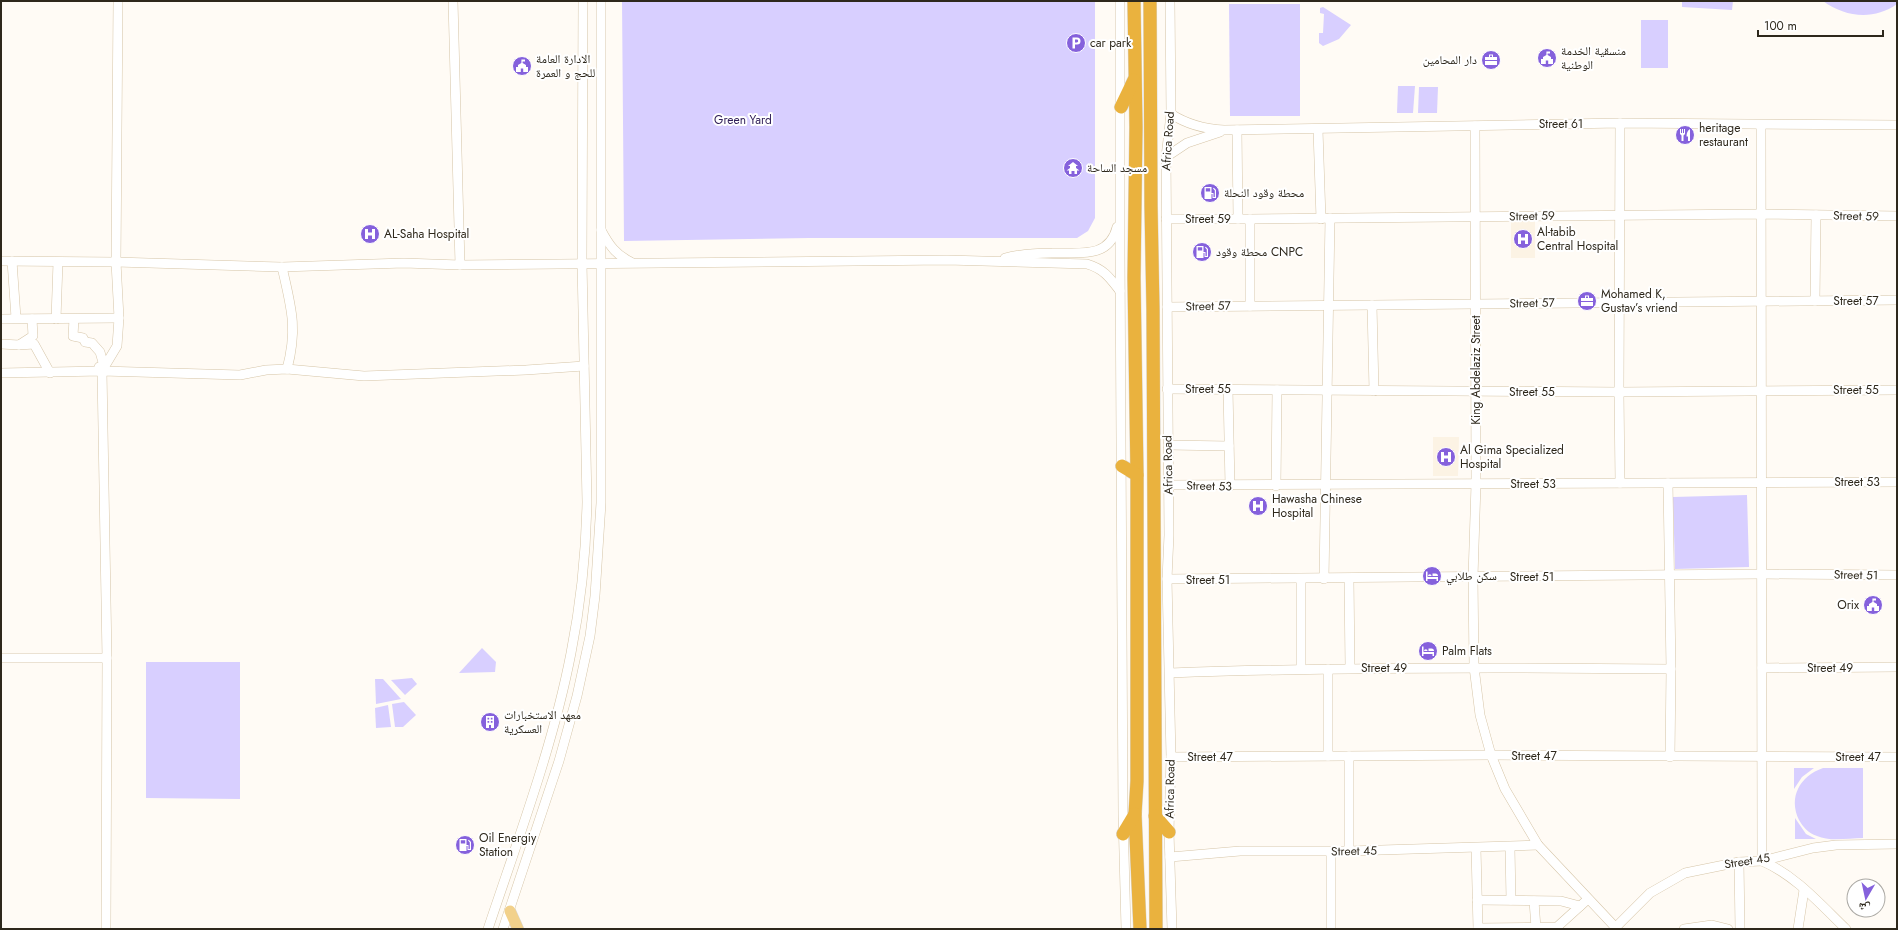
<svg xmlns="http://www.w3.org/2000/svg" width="1898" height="930" viewBox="0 0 1898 930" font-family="Jost,'Noto Naskh Arabic',sans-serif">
	<rect width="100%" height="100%" fill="#fffbf5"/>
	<g fill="#fcf3e4">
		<rect x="1511" y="221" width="24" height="37"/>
		<path d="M1433 437H1459L1458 476H1433Z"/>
	</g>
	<g fill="#d8cfff">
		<path d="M622 1H1095V218L1088 231 1077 238H809L624 241Z"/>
		<path d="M1682 1H1733L1732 10 1682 7Z"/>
		<path d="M1823 1H1897V4C1873 21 1845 17 1823 1Z"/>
		<path d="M1229 4H1300V116H1230Z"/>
		<path d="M1323 7 1351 25 1339 39 1323 46 1319 43V33H1323L1324 14 1320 13V8Z"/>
		<rect x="1641" y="20" width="27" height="48"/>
		<path d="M1398 86H1415L1413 113H1397Z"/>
		<path d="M1419 87H1438L1437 113H1418Z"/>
		<path d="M1747 495 1749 567 1675 569 1673 497Z"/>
		<path d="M482 648 496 662 495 672 459 673Z"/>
		<path d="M146 662H240V799L146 798Z"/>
		<path d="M412 678 417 684 405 695 391 680Z"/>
		<path d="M375 679H383L401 699 376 704Z"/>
		<path d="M404 702 416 715 403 727H395L392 704Z"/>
		<path d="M388 705 391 727 376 728 375 708Z"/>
		<path d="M1794 768H1814L1802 777 1794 789Z"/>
		<path d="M1823 768H1863V838C1849 838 1830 842 1817 836 1808 833 1803 827 1799 820 1788 797 1800 776 1823 768Z"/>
		<path d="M1795 818 1806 834 1816 839H1795Z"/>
	</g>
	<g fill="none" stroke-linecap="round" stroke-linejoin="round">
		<defs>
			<g id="minor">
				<path d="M453 1 460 265"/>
				<path d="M1120 1V254L1123 815 1126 929"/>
				<path d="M1170 1 1171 114 1166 157 1169 535 1167 579 1171 757 1169 832 1172 929"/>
				<path d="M1171 114C1188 125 1204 129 1224 130L1620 123 1897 125"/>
				<path d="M1620 123 1619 392 1620 483"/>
				<path d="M1761 125 1762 861C1795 875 1820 904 1846 929"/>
				<path d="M1475 126 1476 484 1473 577 1474 667 1480 715 1491 755 1505 789 1538 845 1617 929"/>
				<path d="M1237 130 1238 219"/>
				<path d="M1318 130 1321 219"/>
				<path d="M1166 157 1187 143 1220 132"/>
				<path d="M1166 219H1250L1760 214 1897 216"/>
				<path d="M1250 219V306"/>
				<path d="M601 230C609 245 616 255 631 262"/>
				<path d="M1005 258C1021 254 1036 253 1052 253 1077 252 1109 260 1117 227"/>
				<path d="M1 261 116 262 282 267 404 263 460 265 947 260 1087 264C1104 269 1110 278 1120 291"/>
				<path d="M12 261 16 318"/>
				<path d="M282 267C291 307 298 328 287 369"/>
				<path d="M1815 301 1816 215"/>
				<path d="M1372 305 1374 391"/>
				<path d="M1167 307 1897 300"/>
				<path d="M1 319 119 318"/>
				<path d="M32 319 33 336 19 345 34 344 50 373"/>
				<path d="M56 319 58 262"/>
				<path d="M74 319 73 336 83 338 85 342 92 343 100 352 104 366 99 367"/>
				<path d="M1 344 19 345"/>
				<path d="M1 373 102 371 240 375 266 370 287 369 364 376 526 370 584 366"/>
				<path d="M1167 389 1619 392 1897 390"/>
				<path d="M1228 389 1230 486"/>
				<path d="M1168 445 1229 446"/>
				<path d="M1668 483 1671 669 1670 757"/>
				<path d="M1168 485 1897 482"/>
				<path d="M1276 486 1277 390"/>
				<path d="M1167 579 1762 574 1897 575"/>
				<path d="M1324 579 1330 218"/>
				<path d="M1349 579 1350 668"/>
				<path d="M1 658H107"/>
				<path d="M1301 668V579"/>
				<path d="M1762 668 1897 667"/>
				<path d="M1328 669V756"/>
				<path d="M1170 673C1337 667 1504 667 1671 669"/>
				<path d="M1171 757 1491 755 1897 757"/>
				<path d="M1476 848 1478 929"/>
				<path d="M1510 848 1511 900"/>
				<path d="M1349 851V756"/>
				<path d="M1331 852V929"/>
				<path d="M1170 857 1240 851H1349L1538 845"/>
				<path d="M1739 862 1740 929"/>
				<path d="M1477 900 1561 901 1580 906"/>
				<path d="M1534 901 1536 928"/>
				<path d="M1478 928 1557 927 1588 899"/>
				<path d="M106 929 107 658 102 371 117 346 119 318 116 262 118 1"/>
				<path d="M488 929C518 839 553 746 571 653 581 603 586 553 587 502L582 263 583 1"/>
				<path d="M503 929 559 761 577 696 590 636 595 596 601 503V1"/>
				<path d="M1614 929 1650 893 1685 873 1739 862 1762 861 1813 848 1836 845 1897 844"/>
				<path d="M1684 929 1712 925 1728 929"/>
				<path d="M1798 929 1804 890"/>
			</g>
			<path id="major" d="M510 911 518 929"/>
			<g id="highway">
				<path d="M1134 1 1136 127 1134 278 1137 475V781L1135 814 1140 929"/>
				<path d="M1150 1 1151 206 1153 309 1156 929"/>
				<path d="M1121 107 1134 80"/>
				<path d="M1122 466 1137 475"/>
				<path d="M1155 816 1169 832"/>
				<path d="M1123 834 1135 814"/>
			</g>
		</defs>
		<use href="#minor" stroke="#d6c5a7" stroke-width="10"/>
		<use href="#major" stroke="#d9d8d6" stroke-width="12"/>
		<use href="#highway" stroke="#d9d8d6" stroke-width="14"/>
		<use href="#minor" stroke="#fff" stroke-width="9"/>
		<use href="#major" stroke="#f2d18b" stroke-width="11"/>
		<use href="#highway" stroke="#eab23e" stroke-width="13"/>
	</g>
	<defs>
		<symbol id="parking-disc" viewBox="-11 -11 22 22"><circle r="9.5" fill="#8561dc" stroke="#fff"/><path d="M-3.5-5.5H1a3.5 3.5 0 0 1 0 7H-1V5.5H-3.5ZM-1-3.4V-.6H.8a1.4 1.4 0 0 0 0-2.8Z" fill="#fff"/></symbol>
		<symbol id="civic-disc" viewBox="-11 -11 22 22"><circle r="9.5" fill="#8561dc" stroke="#fff"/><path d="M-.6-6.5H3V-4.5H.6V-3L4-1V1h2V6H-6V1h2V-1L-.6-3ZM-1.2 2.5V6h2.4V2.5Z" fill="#fff"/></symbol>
		<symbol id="office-disc" viewBox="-11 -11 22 22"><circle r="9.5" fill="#8561dc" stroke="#fff"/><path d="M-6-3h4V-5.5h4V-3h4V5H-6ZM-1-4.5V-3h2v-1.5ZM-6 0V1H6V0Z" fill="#fff"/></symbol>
		<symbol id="restaurant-disc" viewBox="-11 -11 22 22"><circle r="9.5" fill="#8561dc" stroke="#fff"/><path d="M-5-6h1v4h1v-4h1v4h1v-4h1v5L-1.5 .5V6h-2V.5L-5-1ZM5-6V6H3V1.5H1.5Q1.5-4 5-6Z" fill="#fff"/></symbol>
		<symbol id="temple-disc" viewBox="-11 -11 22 22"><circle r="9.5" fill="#8561dc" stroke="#fff"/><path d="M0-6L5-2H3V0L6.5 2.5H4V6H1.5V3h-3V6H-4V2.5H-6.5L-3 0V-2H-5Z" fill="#fff"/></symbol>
		<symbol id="fuel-disc" viewBox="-11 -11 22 22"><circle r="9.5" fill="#8561dc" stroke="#fff"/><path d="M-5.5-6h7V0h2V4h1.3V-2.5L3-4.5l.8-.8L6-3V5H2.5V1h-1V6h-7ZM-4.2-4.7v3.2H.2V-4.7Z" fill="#fff"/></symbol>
		<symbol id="hospital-disc" viewBox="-11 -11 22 22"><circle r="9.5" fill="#8561dc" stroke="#fff"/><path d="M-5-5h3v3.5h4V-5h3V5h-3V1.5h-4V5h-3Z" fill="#fff"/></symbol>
		<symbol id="hotel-disc" viewBox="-11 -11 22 22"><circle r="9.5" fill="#8561dc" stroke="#fff"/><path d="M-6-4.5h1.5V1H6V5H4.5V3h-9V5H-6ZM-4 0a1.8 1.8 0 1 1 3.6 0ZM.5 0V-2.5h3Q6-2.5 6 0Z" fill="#fff"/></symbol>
		<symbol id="building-disc" viewBox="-11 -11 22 22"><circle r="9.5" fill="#8561dc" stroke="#fff"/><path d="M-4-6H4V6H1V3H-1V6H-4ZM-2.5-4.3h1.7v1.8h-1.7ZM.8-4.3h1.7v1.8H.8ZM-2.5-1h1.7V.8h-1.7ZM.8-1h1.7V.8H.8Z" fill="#fff"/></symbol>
	</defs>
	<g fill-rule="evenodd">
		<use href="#parking-disc" x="1065" y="32" width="22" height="22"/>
		<use href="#civic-disc" x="1536" y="47" width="22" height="22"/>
		<use href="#office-disc" x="1480" y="49" width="22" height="22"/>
		<use href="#civic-disc" x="511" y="55" width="22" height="22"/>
		<use href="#restaurant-disc" x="1674" y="124" width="22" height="22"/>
		<use href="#temple-disc" x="1062" y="157" width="22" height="22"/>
		<use href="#fuel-disc" x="1199" y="182" width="22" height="22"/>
		<use href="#hospital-disc" x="359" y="223" width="22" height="22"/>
		<use href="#hospital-disc" x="1512" y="228" width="22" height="22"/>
		<use href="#fuel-disc" x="1191" y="241" width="22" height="22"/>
		<use href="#office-disc" x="1576" y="290" width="22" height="22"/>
		<use href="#hospital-disc" x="1435" y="446" width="22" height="22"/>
		<use href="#hospital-disc" x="1247" y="495" width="22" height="22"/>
		<use href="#hotel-disc" x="1421" y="565" width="22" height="22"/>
		<use href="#civic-disc" x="1862" y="594" width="22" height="22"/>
		<use href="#hotel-disc" x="1417" y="640" width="22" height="22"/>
		<use href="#building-disc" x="479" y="711" width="22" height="22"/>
		<use href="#fuel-disc" x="454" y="834" width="22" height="22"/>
	</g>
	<g text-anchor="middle" stroke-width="4" stroke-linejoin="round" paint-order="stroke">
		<g font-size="12" fill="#2e281c" stroke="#fff" text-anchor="start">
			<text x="1090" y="47">car park</text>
			<text x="1561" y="55">منسقية الخدمة<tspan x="1561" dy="14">الوطنية</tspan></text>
			<text x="536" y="63">الادارة العامة<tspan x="536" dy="14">للحج و العمرة</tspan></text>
			<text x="1477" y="64" text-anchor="end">دار المحامين</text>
			<text x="1699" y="132">heritage<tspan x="1699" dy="14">restaurant</tspan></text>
			<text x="1087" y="172">مسجد الساحة</text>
			<text x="1224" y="197">محطة وقود النحلة</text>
			<text x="1537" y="236">Al-tabib<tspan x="1537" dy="14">Central Hospital</tspan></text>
			<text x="384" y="238">AL-Saha Hospital</text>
			<text x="1216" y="256">محطة وقود CNPC</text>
			<text x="1601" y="298">Mohamed K,<tspan x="1601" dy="14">Gustav’s vriend</tspan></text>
			<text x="1460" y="454">Al Gima Specialized<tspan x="1460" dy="14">Hospital</tspan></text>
			<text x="1272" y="503">Hawasha Chinese<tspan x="1272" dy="14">Hospital</tspan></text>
			<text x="1446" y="580">سكن طلابي</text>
			<text x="1859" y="609" text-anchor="end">Orix</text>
			<text x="1442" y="655">Palm Flats</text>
			<text x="504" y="719">معهد الاستخبارات<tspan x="504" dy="14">العسكرية</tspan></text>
			<text x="479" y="842">Oil Energiy<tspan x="479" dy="14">Station</tspan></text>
		</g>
		<g font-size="12" fill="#32215a" stroke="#fff">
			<text x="743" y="124">Green Yard</text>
		</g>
		<g font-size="12" fill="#2e281c" stroke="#fff">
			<text x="1561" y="128">Street 61</text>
			<text transform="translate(1168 141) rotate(-86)" y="4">Africa Road</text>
			<text transform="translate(1532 216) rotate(-1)" y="4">Street 59</text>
			<text transform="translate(1856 216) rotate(1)" y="4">Street 59</text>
			<text x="1208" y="223">Street 59</text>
			<text x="1856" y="305">Street 57</text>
			<text transform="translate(1532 303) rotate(-1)" y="4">Street 57</text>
			<text transform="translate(1208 306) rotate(-1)" y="4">Street 57</text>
			<text transform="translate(1476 370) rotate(-90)" y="4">King Abdelaziz Street</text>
			<text x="1208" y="393">Street 55</text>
			<text x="1856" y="394">Street 55</text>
			<text x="1532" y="396">Street 55</text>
			<text transform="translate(1168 465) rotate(-91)" y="4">Africa Road</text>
			<text x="1857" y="486">Street 53</text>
			<text x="1533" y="488">Street 53</text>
			<text transform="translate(1209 486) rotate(1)" y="4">Street 53</text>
			<text transform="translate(1856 575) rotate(1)" y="4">Street 51</text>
			<text x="1532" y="581">Street 51</text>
			<text x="1208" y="584">Street 51</text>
			<text x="1384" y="672">Street 49</text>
			<text x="1830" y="672">Street 49</text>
			<text x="1534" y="760">Street 47</text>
			<text x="1210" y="761">Street 47</text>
			<text x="1858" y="761">Street 47</text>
			<text transform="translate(1170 789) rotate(-89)" y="4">Africa Road</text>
			<text transform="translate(1354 851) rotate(-1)" y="4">Street 45</text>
			<text transform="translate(1747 861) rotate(-9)" y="4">Street 45</text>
		</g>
	</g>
	<rect width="1898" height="930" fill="none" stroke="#2e281c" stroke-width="4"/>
	<g transform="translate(1866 898) rotate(189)"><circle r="19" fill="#ffffff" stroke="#aba9a4"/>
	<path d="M0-3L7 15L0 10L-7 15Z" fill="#8561dc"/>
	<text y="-6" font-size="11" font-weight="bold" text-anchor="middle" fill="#2e281c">ش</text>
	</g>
	<path d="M1758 30v6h125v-6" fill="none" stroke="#2e281c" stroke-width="2"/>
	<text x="1764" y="30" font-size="12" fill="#2e281c" stroke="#ffffff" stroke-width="3" paint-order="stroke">100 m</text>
</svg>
